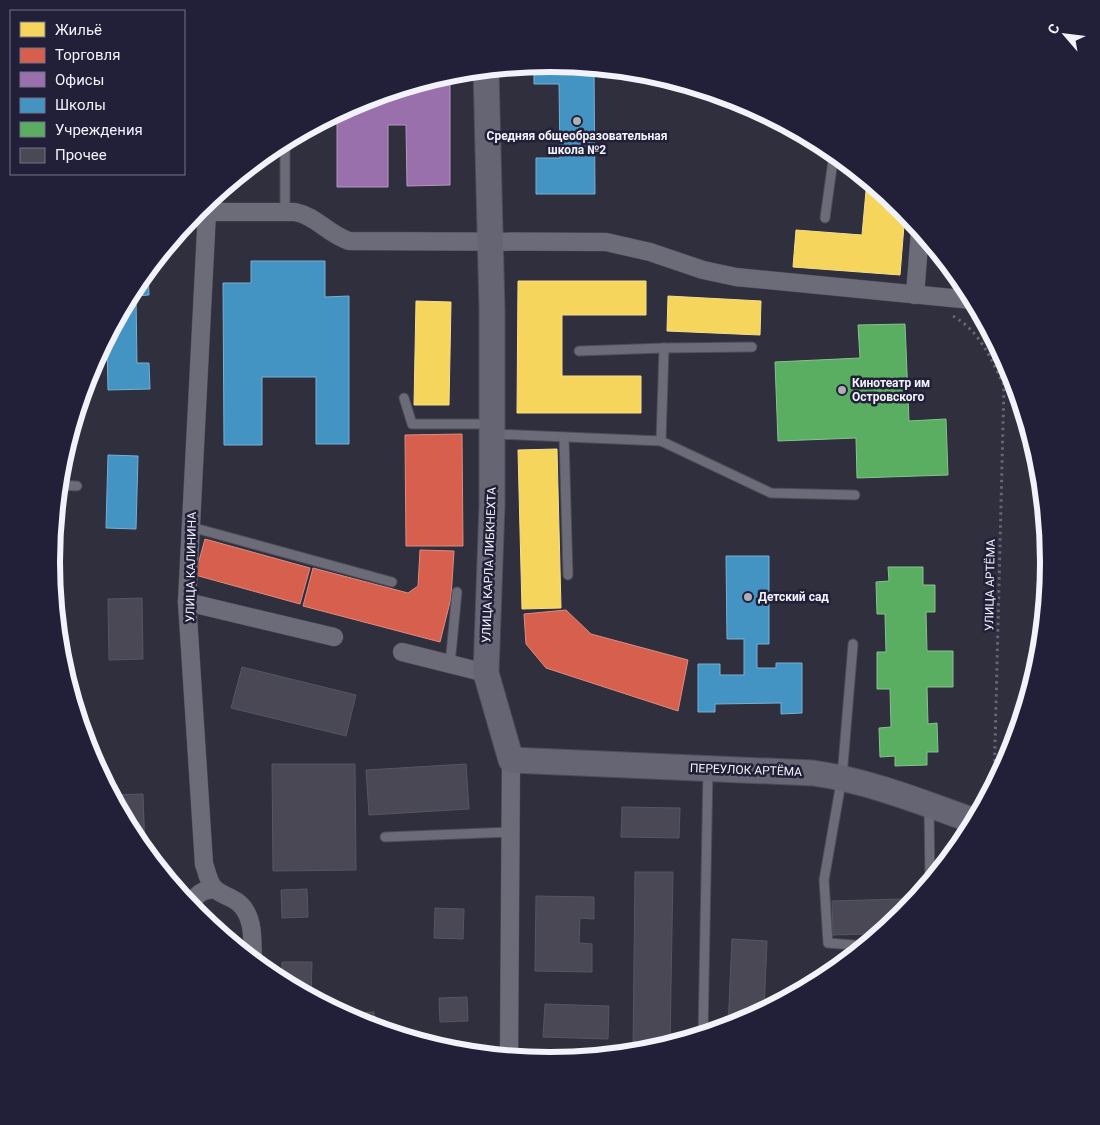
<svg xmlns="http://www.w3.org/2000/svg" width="1100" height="1125" viewBox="0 0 1100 1125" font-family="Roboto,sans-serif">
	<rect width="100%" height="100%" fill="#302f3d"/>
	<g fill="#f6d55c" stroke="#f5de8c">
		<path d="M852 168 865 179 851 178Z"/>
		<path d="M867 180 905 213 900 275 793 267 796 230 862 235Z"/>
		<path d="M518 281H646V315H562V376H641V413H517Z"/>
		<path d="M668 296 761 301 760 335 667 331Z"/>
		<path d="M416 301 451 302 449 405H414Z"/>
		<path d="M557 449 561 608 522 609 518 450Z"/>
	</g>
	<g fill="#d6604d" stroke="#de8c82">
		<path d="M462 434 463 546H406L405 435Z"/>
		<path d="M205 539 310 568 300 604 195 575Z"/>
		<path d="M420 550 454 551 451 598 440 642 303 606 313 568 408 593 418 586Z"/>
		<path d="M566 610 591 634 688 660 678 711 546 668 526 644 524 614Z"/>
	</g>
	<path fill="#9970ab" stroke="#b497c3" d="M450 74V185L407 186 406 125H388V187H337V114L359 102Z"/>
	<g fill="#4393c3" stroke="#78b0d4">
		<path d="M550 64 594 68 595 194H536V158H560L559 84H534V65Z"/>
		<path d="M251 261H325V297L349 296V444H316V377H262V445H224L223 283H251Z"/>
		<path d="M148 270 149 295 136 296 137 363H149L150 389 108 390 107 343H105L135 285Z"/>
		<path d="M108 455 138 456 136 529 106 528Z"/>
		<path d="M726 556H769V644H757V668H776V663H802V713L781 714V703L715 704V712H698V664H720V675H744V639H727Z"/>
	</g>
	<g fill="#5aae61" stroke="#88c290">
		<path d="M905 324 909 421 946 419 948 475 857 478 856 438 778 441 775 362 860 358 858 325Z"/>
		<path d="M888 567H923V585H935V612H926L927 651H953V687H927L928 724 937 723 938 752H927V765L895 766V756L880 757 879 728 891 727 890 689H877V652H886L885 614H877L876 582 889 581Z"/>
	</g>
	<g fill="#494854" stroke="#565662">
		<path d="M142 598 143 659 109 660 108 599Z"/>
		<path d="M242 667 356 695 346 736 231 708Z"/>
		<path d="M272 764H355L356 870 273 871Z"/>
		<path d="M466 764 469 809 369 815 366 770Z"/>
		<path d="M143 794 145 851 135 839 115 801V795Z"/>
		<path d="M622 807 680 808 679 838 621 837Z"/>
		<path d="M635 872H673L670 1045 647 1052 618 1055V1052H633Z"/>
		<path d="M307 889 308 917 282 918 281 890Z"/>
		<path d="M536 896 594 897V919L580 918 579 943 592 944V972L535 971Z"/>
		<path d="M902 899V915L866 945V934L833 935 832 901Z"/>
		<path d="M435 908 464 909 463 939 434 938Z"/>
		<path d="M732 939 767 941 764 1011 741 1023 728 1027Z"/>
		<path d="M282 962H312L311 998 282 982Z"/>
		<path d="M467 997 468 1021 440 1022 439 998Z"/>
		<path d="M545 1004 609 1006 608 1039 543 1037Z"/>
		<path d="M374 1012 375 1028 359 1023 344 1015V1014Z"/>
		<path d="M570 1054V1059L547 1061V1055Z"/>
	</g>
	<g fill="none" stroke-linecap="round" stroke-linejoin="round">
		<defs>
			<g id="lane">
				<path d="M285 141V212"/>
				<path d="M825 218 834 153"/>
				<path d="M579 351 664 348"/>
				<path d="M404 398 412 424H492"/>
				<path d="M495 434 661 441 664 348 752 347"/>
				<path d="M564 437 568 575"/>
				<path d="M661 441 771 493 855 495"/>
				<path d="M59 485 77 486"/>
				<path d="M191 527 392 582"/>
				<path d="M853 644 842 777 824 880 828 943 854 945V955"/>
				<path d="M450 664 457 592"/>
				<path d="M929 807 930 882"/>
				<path d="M385 837 511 832"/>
				<path d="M703 1035 708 770"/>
			</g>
			<g id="street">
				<path d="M195 212H295C316 216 328 234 349 241L606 242 650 252 703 270 736 277 972 300"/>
				<path d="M207 212 187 602 204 864C207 872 209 884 215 889 225 898 238 897 246 912 254 926 252 945 253 961"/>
				<path d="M915 295 920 231"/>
				<path d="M187 602 334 637"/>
				<path d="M402 652 486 673"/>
				<path d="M191 907C195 894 202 890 215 889"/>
				<path d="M509 1057 511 760"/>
			</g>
			<path id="secondary" d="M486 70 492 310V505L486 673 511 760 813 773C869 781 921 802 974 821"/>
		</defs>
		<use href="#lane" stroke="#4d4c57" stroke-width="11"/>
		<use href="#street" stroke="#4d4c57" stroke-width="19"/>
		<use href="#secondary" stroke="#4d4c57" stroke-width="27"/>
		<g stroke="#676672" stroke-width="3" stroke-dasharray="2.5 4" stroke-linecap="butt">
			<path d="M953 316C980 331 991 359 1004 385L994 785"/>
			<path d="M1004 385 1012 374"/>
		</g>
		<use href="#lane" stroke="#6c6b78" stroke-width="9"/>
		<use href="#street" stroke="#6c6b78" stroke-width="18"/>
		<use href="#secondary" stroke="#666573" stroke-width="25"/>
	</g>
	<g fill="#aeaeb9" stroke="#221f38" stroke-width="2">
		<circle cx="577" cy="121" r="5"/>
		<circle cx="842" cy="390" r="5"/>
		<circle cx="748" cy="597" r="5"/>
	</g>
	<g text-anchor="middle" stroke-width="5" stroke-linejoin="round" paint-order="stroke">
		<g font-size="12" font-weight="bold" fill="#f2f2fc" stroke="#221f38" text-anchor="start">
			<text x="577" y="140" text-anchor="middle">Средняя общеобразовательная<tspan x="577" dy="14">школа №2</tspan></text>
			<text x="852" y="387">Кинотеатр им<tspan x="852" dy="14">Островского</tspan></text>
			<text x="758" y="601">Детский сад</text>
		</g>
		<g font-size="12" fill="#f2f2fc" stroke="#221f38">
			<text transform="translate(489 565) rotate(-88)" y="4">УЛИЦА КАРЛА ЛИБКНЕХТА</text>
			<text transform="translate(191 567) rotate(-89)" y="4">УЛИЦА КАЛИНИНА</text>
			<text transform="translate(990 585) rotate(-89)" y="4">УЛИЦА АРТЁМА</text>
			<text transform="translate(746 770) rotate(2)" y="4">ПЕРЕУЛОК АРТЁМА</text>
		</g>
	</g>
	<path d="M0 0H1100V1125H0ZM60 562a490 490 0 1 1 980 0a490 490 0 1 1-980 0Z" fill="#221f38" fill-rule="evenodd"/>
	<path fill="none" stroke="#f2f2fc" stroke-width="6" d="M60 562a490 490 0 1 1 980 0a490 490 0 1 1-980 0Z"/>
	<rect x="10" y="10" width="175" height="165" fill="#221f38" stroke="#757386"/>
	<rect x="20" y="22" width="25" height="15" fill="#f6d55c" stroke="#757386"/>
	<text x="55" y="35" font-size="15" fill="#f2f2fc">Жильё</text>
	<rect x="20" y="48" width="25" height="15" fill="#d6604d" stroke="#757386"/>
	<text x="55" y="60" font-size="15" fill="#f2f2fc">Торговля</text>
	<rect x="20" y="72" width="25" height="15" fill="#9970ab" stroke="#757386"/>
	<text x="55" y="85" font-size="15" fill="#f2f2fc">Офисы</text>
	<rect x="20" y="98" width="25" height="15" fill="#4393c3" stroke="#757386"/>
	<text x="55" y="110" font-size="15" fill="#f2f2fc">Школы</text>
	<rect x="20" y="122" width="25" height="15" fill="#5aae61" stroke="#757386"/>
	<text x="55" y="135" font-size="15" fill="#f2f2fc">Учреждения</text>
	<rect x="20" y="148" width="25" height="15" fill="#494854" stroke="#757386"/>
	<text x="55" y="160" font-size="15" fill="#f2f2fc">Прочее</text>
	<g transform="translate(1065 35) rotate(298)" stroke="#221f38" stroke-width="4" paint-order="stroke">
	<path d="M0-4L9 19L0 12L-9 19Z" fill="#f2f2fc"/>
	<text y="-8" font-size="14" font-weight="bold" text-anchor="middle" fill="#f2f2fc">С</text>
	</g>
</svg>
